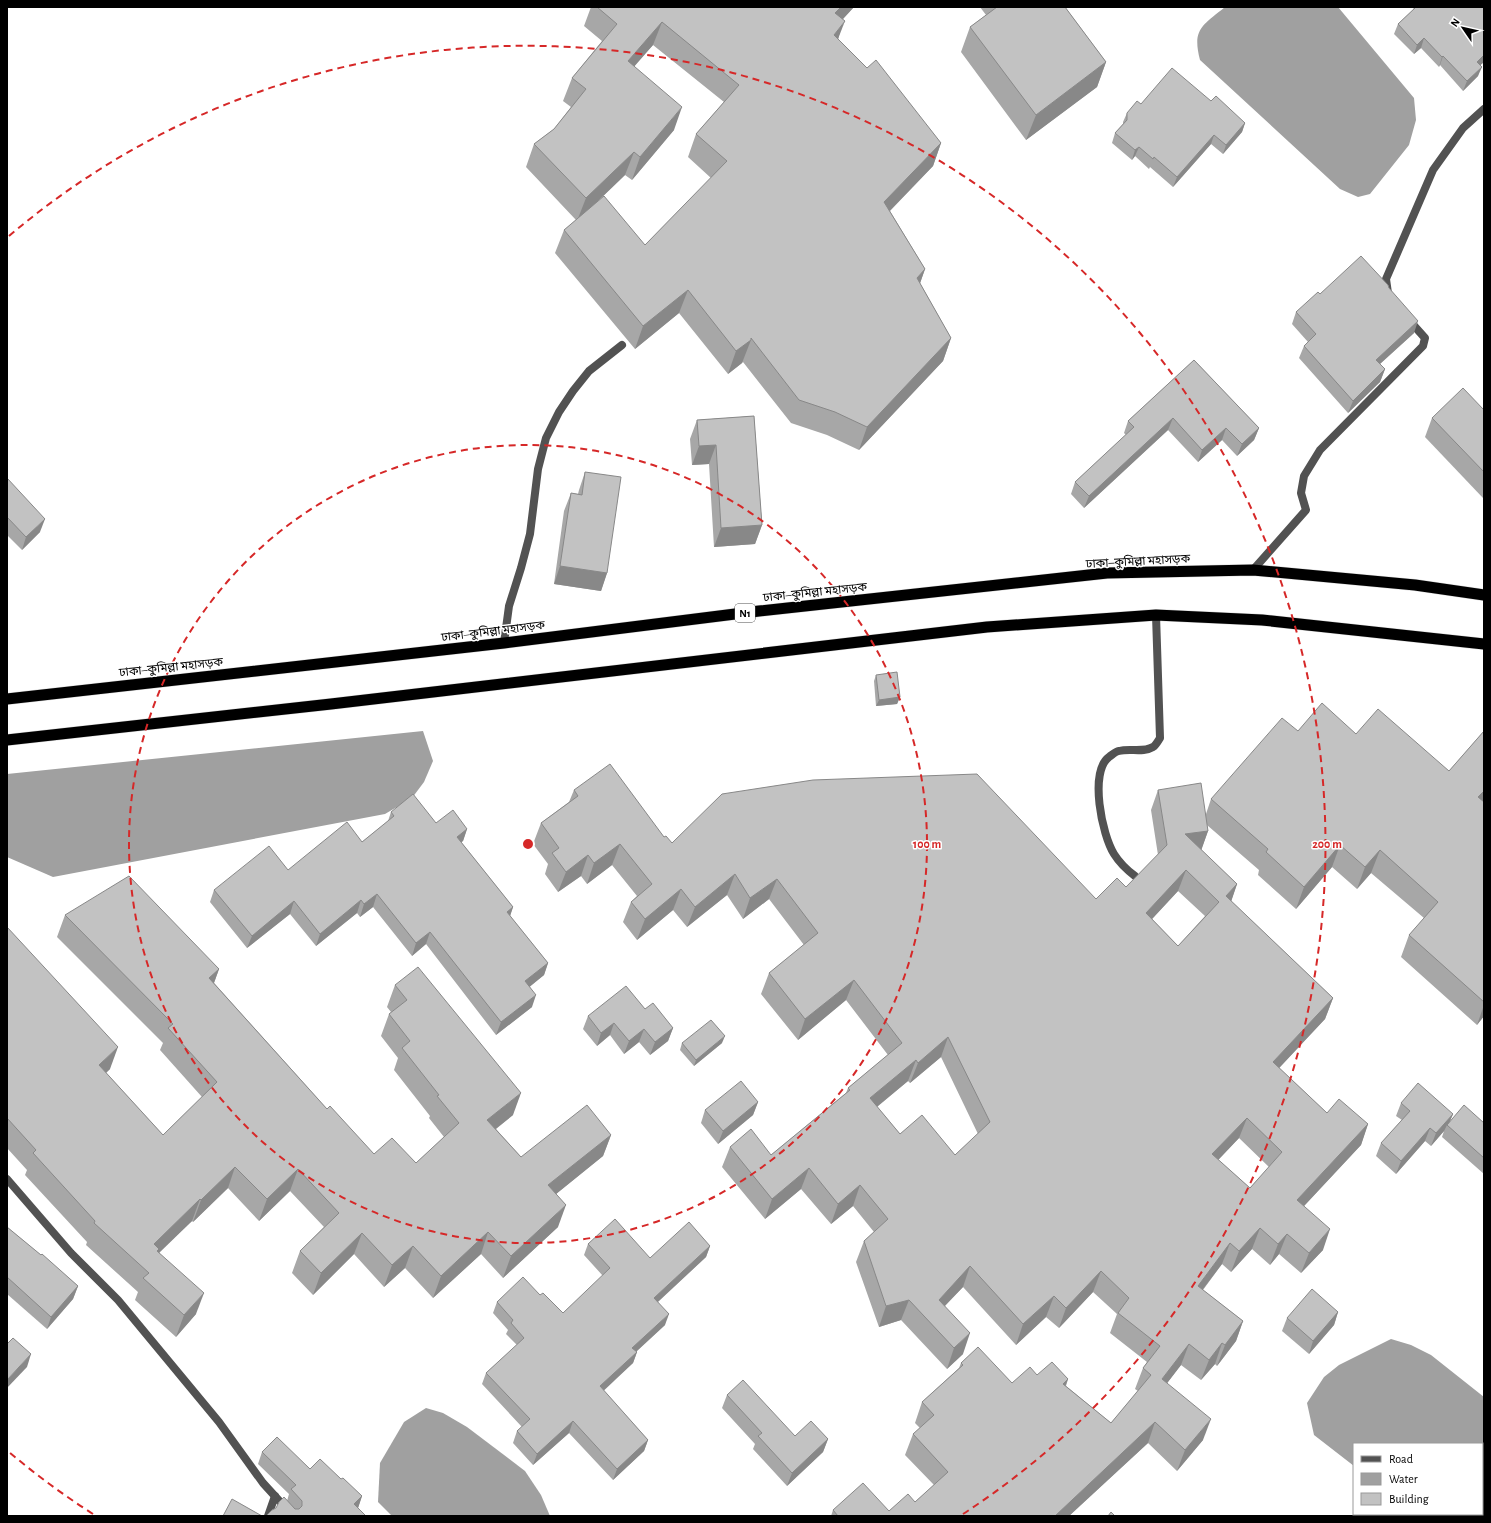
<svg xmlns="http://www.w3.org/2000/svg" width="1491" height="1523" viewBox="0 0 1491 1523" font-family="'Alegreya Sans','Noto Sans Bengali',sans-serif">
	<rect width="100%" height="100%" fill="#fff"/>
	<g fill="#a0a0a0">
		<path d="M1225 7H1338L1414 98 1416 120 1409 145 1370 194 1358 197 1340 189 1200 60C1192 29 1202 26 1225 7Z"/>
		<path d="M423 731 433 761 424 782 412 798 385 814 53 877 7 857V774Z"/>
		<path d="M1391 1339 1411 1345 1431 1355 1484 1397V1516H1417L1415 1514H1482V1444H1354V1466L1314 1435 1307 1403 1324 1377 1339 1365Z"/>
		<path d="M426 1408 443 1413 467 1427 525 1471 541 1495 550 1516H392L378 1502 380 1463 404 1422Z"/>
	</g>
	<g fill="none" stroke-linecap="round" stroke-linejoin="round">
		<defs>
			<g id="trunk">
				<path d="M7 699 504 643 759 611 1107 573 1253 570 1415 585 1484 595"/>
				<path d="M7 740 331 704 987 627 1156 615 1262 620 1484 644"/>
			</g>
		</defs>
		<use href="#trunk" stroke="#dbdbdb" stroke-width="12"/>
		<g stroke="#525252" stroke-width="8">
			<path d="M1388 293 1386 279 1433 170 1463 128 1484 109"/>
			<path d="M1253 570 1306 510 1301 493 1304 476 1320 450 1423 346 1425 338 1408 319"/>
			<path d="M504 643 509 606 521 568 530 534 538 469 546 438 559 412 573 391 589 371 622 345"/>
			<path d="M1135 876C1127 870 1119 862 1114 854 1102 835 1089 772 1109 757 1112 755 1116 751 1119 751 1130 748 1143 753 1153 747 1156 745 1158 741 1160 738L1156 615"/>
			<path d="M7 1179 71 1253 118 1300 219 1422 263 1483 293 1516"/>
			<path d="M268 1516 275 1496"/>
		</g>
		<use href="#trunk" stroke="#000" stroke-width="11"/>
	</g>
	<g fill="#a7a7a7" fill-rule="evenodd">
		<path d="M591 7H854L843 19 838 40 941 143 933 166 890 211 925 269 920 283 951 338 943 361 859 450 827 435 791 423 743 362 742 363 728 374 679 313 635 349 555 253 564 230 576 220 526 167 534 144 554 129 571 107 563 101 572 78 602 41 584 26ZM653 45 724 102 696 134 688 157 711 178 645 245 594 205 625 175 632 180 674 130 634 66Z"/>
		<path d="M980 7H1065L1106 62 1097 87 1026 140 961 52 970 27 986 15Z"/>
		<path d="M1412 7H1484V62L1480 65 1478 76 1463 91 1440 65 1439 67 1421 48 1414 54 1394 34 1398 24 1414 9Z"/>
		<path d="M1211 101 1245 123 1242 132 1223 154 1211 144 1173 187 1150 167 1149 169 1135 156 1132 160 1112 143 1115 133 1123 124V122L1127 113 1141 104Z"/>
		<path d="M1389 288 1414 333 1380 364 1385 369 1380 382 1348 413 1299 358 1304 346 1308 342 1292 324 1296 312 1320 294Z"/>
		<path d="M1194 360 1259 428 1254 440 1237 456 1222 440 1198 462 1168 430 1084 508 1071 494 1075 482 1126 435 1124 433 1128 421Z"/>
		<path d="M1484 410V497L1483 498 1425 437 1432 418Z"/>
		<path d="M754 416 762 525 755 544 714 547 709 464 692 465 690 439 697 420Z"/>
		<path d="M585 472 607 573 601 591 554 584 564 511 571 493 578 494 579 490Z"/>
		<path d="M7 478 40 532 22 550 7 535Z"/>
		<path d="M876 675 900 697 897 704 876 706 874 681Z"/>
		<path d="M1298 731 1356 734 1449 771 1484 731V1016L1477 1025 1401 957 1409 935 1424 918 1371 873 1357 889 1332 867 1296 909 1258 875 1259 870 1207 825 1208 831 1201 850 1237 884 1231 901 1333 998 1325 1019 1279 1068 1327 1113 1368 1124 1361 1145 1304 1206 1323 1250 1301 1273 1279 1254 1270 1265 1252 1249 1231 1272 1222 1264 1203 1290 1243 1321 1236 1341 1217 1366 1215 1364 1201 1380 1181 1365 1167 1383 1203 1440 1177 1471 1148 1443 1069 1516H831L833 1510 889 1511 915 1502 934 1485 905 1455 913 1434 920 1428 915 1423 922 1402 959 1368 961 1363 1012 1383 1037 1375 1068 1379 1066 1386 1111 1423 1138 1391 1135 1389 1143 1368 1147 1362 1110 1333 1117 1314 1093 1292 1059 1328 1046 1317 1016 1345 963 1287 945 1306 963 1354 947 1369 901 1320 879 1327 856 1262 864 1241 874 1232 853 1206 831 1224 801 1189 765 1219 722 1167 730 1147 771 1155 846 1093 848 1088 888 1055 846 1000 798 1040 761 994 769 973 804 945 769 899 743 919 727 895 687 927 673 910 637 940 623 922 631 902 637 896 612 865 587 884 581 876 558 892 545 874 548 864 533 844 541 823 569 802 574 790 664 837 672 843 1096 899 1126 887 1158 855 1151 810 1158 790 1206 814 1211 799ZM1178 891 1205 916 1178 946 1152 919ZM941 1057 978 1134 955 1155 900 1134 877 1107 908 1081 910 1083ZM1239 1138 1269 1167 1250 1188 1218 1160Z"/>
		<path d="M391 812 436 823 467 829 463 841 461 842 513 907 510 916 548 963 544 975 530 986 532 1007 496 1035 426 944 412 956 373 907 360 917 357 913 316 946 290 914 247 948 210 902 214 890 288 870 362 842 388 821Z"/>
		<path d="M65 915 219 969 214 983 327 1109 374 1154 416 1163 444 1137 429 1118 430 1116 394 1070 398 1058 381 1036 389 1014 391 1012 387 1007 395 985 513 1115 496 1129 521 1157 611 1135 603 1156 556 1194 558 1227 503 1278 481 1254 433 1298 405 1268 384 1287 354 1254 313 1295 292 1273 300 1251 324 1227 290 1191 259 1221 228 1188 193 1222 192 1221 159 1252 196 1314 176 1337 135 1300 138 1292 86 1245 87 1242 25 1175 27 1170 7 1148V927L110 1069 106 1073 163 1135 202 1097 160 1050 163 1043 57 937Z"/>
		<path d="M645 1009 673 1028 668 1041 650 1055 639 1042 624 1054 610 1035 597 1046 583 1029 588 1016Z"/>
		<path d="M682 1043H722L694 1066 680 1050Z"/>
		<path d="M758 1102 753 1115 718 1144 701 1123 705 1110Z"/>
		<path d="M1401 1103 1453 1114 1450 1121 1484 1123V1174L1442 1137 1444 1131 1431 1146 1425 1141 1396 1174 1376 1156 1381 1143 1402 1120 1396 1116Z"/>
		<path d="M7 1227 78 1286 73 1299 47 1329 7 1294Z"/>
		<path d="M588 1244 650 1258 710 1246 706 1257 658 1302 665 1325 636 1352H637L633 1363 603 1390 648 1440 644 1451 613 1480 569 1433 533 1465 513 1443 517 1431 522 1427 482 1384 486 1373 517 1345 506 1334 508 1330 493 1313 497 1302 540 1295 563 1313 603 1276 584 1255Z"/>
		<path d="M1338 1312 1334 1325 1309 1354 1282 1331 1287 1318Z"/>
		<path d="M727 1395 795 1436 828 1439 823 1452 787 1486 753 1449 755 1444 722 1408Z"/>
		<path d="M262 1452 341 1479 362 1496 358 1508 366 1516 276 1508 287 1501 289 1494 258 1464Z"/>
	</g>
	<g fill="#888">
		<path d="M841 7H854L827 36 835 13Z"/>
		<path d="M845 21 836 44 834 35Z"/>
		<path d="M662 22 653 45 619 84 628 61Z"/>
		<path d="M1424 38 1421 48 1414 54 1417 45Z"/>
		<path d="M1484 55V62L1474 71 1477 62Z"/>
		<path d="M1443 56 1440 65 1439 67 1442 57Z"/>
		<path d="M1106 62 1097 87 1026 140 1036 115Z"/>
		<path d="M1482 67 1478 76 1463 91 1467 81Z"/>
		<path d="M682 107 674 130 632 180 640 157Z"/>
		<path d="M1245 123 1242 132 1223 154 1226 145Z"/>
		<path d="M1214 135 1211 144 1173 187 1177 177Z"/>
		<path d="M941 143 933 166 876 225 884 202Z"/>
		<path d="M1139 147 1135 156 1132 160 1135 150Z"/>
		<path d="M634 152 625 175 577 221 586 198Z"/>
		<path d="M925 269 917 292V278Z"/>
		<path d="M688 290 679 313 635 349 643 326Z"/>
		<path d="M1418 321 1414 333 1371 372 1376 360Z"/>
		<path d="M951 338 943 361 859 450 867 427Z"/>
		<path d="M751 340 742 363 728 374 736 351Z"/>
		<path d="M1385 369 1380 382 1348 413 1353 401Z"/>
		<path d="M1173 418 1168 430 1084 508 1089 496Z"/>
		<path d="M1226 428 1222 440 1198 462 1202 450Z"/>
		<path d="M1259 428 1254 440 1237 456 1242 444Z"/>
		<path d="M716 445 709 464 692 465 699 446Z"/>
		<path d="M45 519 40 532 22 550 26 537Z"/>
		<path d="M762 525 755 544 714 547 721 528Z"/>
		<path d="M560 566 607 573 601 591 554 584Z"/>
		<path d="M900 697 897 704 876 706 879 700Z"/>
		<path d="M1484 791V804L1478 797Z"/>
		<path d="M467 829 463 841 452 849 457 837Z"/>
		<path d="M1208 831 1201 851 1185 834Z"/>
		<path d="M620 844 612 865 587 884 594 863Z"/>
		<path d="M1340 845 1332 867 1296 909 1304 887Z"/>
		<path d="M1380 850 1371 873 1357 889 1365 867Z"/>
		<path d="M588 855 581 876 558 892 566 872Z"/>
		<path d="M1186 870 1178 891 1139 933 1146 913Z"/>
		<path d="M735 874 727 895 687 927 695 907Z"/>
		<path d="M777 879 769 899 743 919 750 898Z"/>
		<path d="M1237 884 1230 905 1226 896Z"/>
		<path d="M681 889 673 910 637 940 645 919Z"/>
		<path d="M377 894 373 907 360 917 364 904Z"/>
		<path d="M361 900 357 913 316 946 320 934Z"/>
		<path d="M294 901 290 914 247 948 252 936Z"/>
		<path d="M513 907 509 919 507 912Z"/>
		<path d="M430 932 426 944 412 956 416 943Z"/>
		<path d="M548 963 544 975 521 994 525 981Z"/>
		<path d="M219 969 211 991 209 978Z"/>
		<path d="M854 980 846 1000 798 1040 805 1019Z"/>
		<path d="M536 995 532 1007 496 1035 501 1022Z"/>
		<path d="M1333 998 1325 1019 1266 1082 1273 1062Z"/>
		<path d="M1484 1005V1016L1477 1025Z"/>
		<path d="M614 1023 610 1035 597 1046 601 1033Z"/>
		<path d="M673 1028 668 1041 650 1055 655 1042Z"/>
		<path d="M644 1029 639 1042 624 1054 629 1041Z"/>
		<path d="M725 1036 722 1043 694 1066 696 1060Z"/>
		<path d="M948 1037 941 1057 910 1083 918 1063Z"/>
		<path d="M118 1047 110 1069 91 1087 99 1065Z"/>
		<path d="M916 1060 908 1081 862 1119 870 1098Z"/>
		<path d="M521 1093 513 1115 479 1142 487 1120Z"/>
		<path d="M758 1102 753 1115 718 1144 723 1131Z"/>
		<path d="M1453 1114 1448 1126 1447 1125 1444 1131 1431 1146 1436 1133Z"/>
		<path d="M1247 1118 1239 1138 1204 1175 1212 1154Z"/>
		<path d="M1368 1124 1361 1145 1290 1221 1297 1200Z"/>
		<path d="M1430 1128 1425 1141 1396 1174 1401 1161Z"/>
		<path d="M611 1135 603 1156 540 1207 548 1185Z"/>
		<path d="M235 1167 228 1188 193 1222 201 1200Z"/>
		<path d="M809 1168 801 1189 765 1219 772 1199Z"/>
		<path d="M298 1169 290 1191 259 1221 267 1199Z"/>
		<path d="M860 1185 853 1206 831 1224 838 1204Z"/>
		<path d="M200 1199 192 1221 157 1255 154 1244Z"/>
		<path d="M566 1205 558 1227 503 1278 511 1256Z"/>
		<path d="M1260 1228 1252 1249 1231 1272 1239 1251Z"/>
		<path d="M1330 1229 1323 1250 1301 1273 1309 1253Z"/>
		<path d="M488 1232 481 1254 433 1298 441 1276Z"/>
		<path d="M362 1233 354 1254 313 1295 321 1273Z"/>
		<path d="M1287 1234 1279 1254 1270 1265 1278 1244Z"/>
		<path d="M1230 1243 1222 1264 1190 1306 1198 1286Z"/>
		<path d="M413 1246 405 1268 384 1287 392 1265Z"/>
		<path d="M710 1246 706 1257 650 1309 654 1298Z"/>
		<path d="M970 1266 963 1287 931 1320 939 1300Z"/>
		<path d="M1101 1271 1093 1292 1059 1328 1066 1308Z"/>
		<path d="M78 1286 73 1299 47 1329 51 1317Z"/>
		<path d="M204 1293 196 1314 176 1337 184 1315Z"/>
		<path d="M1054 1296 1046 1317 1016 1345 1023 1324Z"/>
		<path d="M909 1300 901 1320 879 1327 886 1306Z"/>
		<path d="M1338 1312 1334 1325 1309 1354 1313 1341Z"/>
		<path d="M669 1314 665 1325 628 1359 632 1348Z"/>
		<path d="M1243 1321 1236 1341 1217 1366 1225 1345Z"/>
		<path d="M970 1333 963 1354 947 1369 954 1348Z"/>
		<path d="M1222 1343 1215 1364 1201 1380 1209 1360Z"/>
		<path d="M1189 1344 1181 1365 1155 1399 1162 1379Z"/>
		<path d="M637 1352 633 1363 596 1398 600 1386Z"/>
		<path d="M31 1354 27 1367 7 1388V1380Z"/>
		<path d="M1068 1379 1060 1400 1063 1384Z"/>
		<path d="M1211 1419 1203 1440 1177 1471 1185 1450Z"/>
		<path d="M573 1421 569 1433 533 1465 537 1454Z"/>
		<path d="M1155 1422 1148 1443 1069 1516H1055Z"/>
		<path d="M828 1439 823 1452 787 1486 792 1473Z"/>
		<path d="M648 1440 644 1451 613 1480 617 1469Z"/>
		<path d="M362 1496 358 1508 354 1504Z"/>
	</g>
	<g fill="#c2c2c2" stroke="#888" fill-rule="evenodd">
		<path d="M597 7H841L835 13 845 21 834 35 867 68 876 60 941 143 884 202 925 269 917 278 951 338 867 427 835 412 799 400 751 338V340L736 351 688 290 643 326 564 230 604 196 645 245 727 161 696 134 739 85 662 22 628 61 682 107 640 157 634 152 586 198 534 144 554 129 586 89 572 78 617 24Z"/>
		<path d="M997 7H1065L1106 62 1036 115 970 27Z"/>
		<path d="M1416 7H1484V55L1477 62 1482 67 1467 81 1443 56 1442 57 1424 38 1417 45 1398 24Z"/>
		<path d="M1172 68 1211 101 1216 96 1245 123 1226 145 1214 135 1177 177 1154 157 1153 159 1139 147 1135 150 1115 133 1127 120V113L1137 101 1141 104Z"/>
		<path d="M1361 256 1388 285 1389 288 1418 321 1376 360 1385 369 1353 401 1304 346 1316 334 1296 312 1318 292 1320 294Z"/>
		<path d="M1194 360 1259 428 1242 444 1226 428 1202 450 1173 418 1089 496 1075 482 1134 427 1128 421Z"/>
		<path d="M1463 388 1484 410V472L1432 418Z"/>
		<path d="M754 416 762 525 721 528 716 445 699 446 697 420Z"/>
		<path d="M585 472 621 477 607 573 560 566 571 493 582 495Z"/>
		<path d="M7 478 45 519 26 537 7 517Z"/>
		<path d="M897 672 900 697 879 700 876 675Z"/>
		<path d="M1322 703 1356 734 1378 709 1449 771 1484 731V791L1478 797 1484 802V1002L1409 935 1438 902 1380 850 1365 867 1340 845 1304 887 1266 852 1268 849 1211 799 1282 718 1298 731Z"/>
		<path d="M610 764 664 837 666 836 672 843 722 794 813 780 977 774 1096 899 1117 878 1126 887 1167 845 1158 790 1201 783 1208 831 1185 834 1237 884 1226 896 1333 998 1273 1062 1327 1113 1339 1099 1368 1124 1297 1200 1330 1229 1309 1253 1287 1234 1278 1244 1260 1228 1239 1251 1230 1243 1198 1286 1243 1321 1225 1345 1222 1343 1209 1360 1189 1344 1162 1379 1211 1419 1185 1450 1155 1422 1055 1516H838L833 1510 863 1483 889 1511 908 1494 915 1502 948 1472 913 1434 934 1415 922 1402 963 1365 961 1363 978 1347 1012 1383 1030 1367 1037 1375 1052 1362 1068 1379 1063 1384 1111 1423 1151 1375 1143 1368 1160 1346 1118 1313 1129 1298 1101 1271 1066 1308 1054 1296 1023 1324 970 1266 939 1300 970 1333 954 1348 909 1300 886 1306 864 1241 888 1219 860 1185 838 1204 809 1168 772 1199 730 1147 751 1129 771 1155 850 1090 848 1088 902 1043 854 980 805 1019 769 973 818 933 777 879 750 898 735 874 695 907 681 889 645 919 631 902 652 884 620 844 594 863 588 855 566 872 552 853 559 848 541 823 578 796 574 790ZM1186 870 1219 902 1178 946 1146 913ZM948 1037 990 1122 955 1155 922 1115 900 1134 870 1098 916 1060 918 1063ZM1247 1118 1282 1152 1250 1188 1212 1154Z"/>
		<path d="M413 794 436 823 453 810 467 829 457 837 513 907 507 912 548 963 525 981 536 995 501 1022 430 932 416 943 377 894 364 904 361 900 320 934 294 901 252 936 214 890 269 846 288 870 347 822 362 842 394 816 391 812Z"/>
		<path d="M129 876 219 969 209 978 327 1109 330 1106 374 1154 392 1138 416 1163 459 1123 437 1096 439 1095 402 1048 410 1041 389 1014 407 1000 395 985 418 967 521 1093 487 1120 521 1157 587 1105 611 1135 548 1185 566 1205 511 1256 488 1232 441 1276 413 1246 392 1265 362 1233 321 1273 300 1251 339 1213 298 1169 267 1199 235 1167 201 1200 200 1199 154 1244 159 1249 157 1251 204 1293 184 1315 143 1278 149 1273 94 1223 95 1221 33 1153 36 1150 7 1118V927L118 1047 99 1065 163 1135 217 1082 168 1028 173 1024 65 915Z"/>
		<path d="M626 986 645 1009 653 1003 673 1028 655 1042 644 1029 629 1041 614 1023 601 1033 588 1016Z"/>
		<path d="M711 1020 725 1036 696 1060 682 1043Z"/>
		<path d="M741 1081 758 1102 723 1131 705 1110Z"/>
		<path d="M1418 1083 1453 1114 1436 1133 1430 1128 1401 1161 1381 1143 1410 1111 1401 1103Z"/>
		<path d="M1464 1105 1484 1123V1158L1447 1125Z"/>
		<path d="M615 1219 650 1258 689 1222 710 1246 654 1298 669 1314 632 1348 637 1352 600 1386 648 1440 617 1469 573 1421 537 1454 517 1431 530 1419 486 1373 524 1338 511 1323 513 1320 497 1302 523 1277 540 1295 543 1293 563 1313 610 1268 588 1244Z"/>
		<path d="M7 1227 41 1255 42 1254 78 1286 51 1317 7 1277Z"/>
		<path d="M1312 1289 1338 1312 1313 1341 1287 1318Z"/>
		<path d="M13 1338 31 1354 7 1380V1344Z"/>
		<path d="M743 1380 795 1436 811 1421 828 1439 792 1473 758 1436 762 1433 727 1395Z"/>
		<path d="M277 1437 310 1469 320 1459 341 1479 343 1478 362 1496 354 1504 366 1516H266L272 1510 276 1508 279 1502 284 1497 295 1509H299L302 1506V1501L291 1489 296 1485 262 1452Z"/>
		<path d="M232 1499 262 1516H223Z"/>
		<path d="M1111 1512 1115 1516H1108Z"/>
		<path d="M1399 1514H1401L1403 1516H1398Z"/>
	</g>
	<g fill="none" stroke="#d62828" stroke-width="2" stroke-dasharray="7 5">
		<circle cx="528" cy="844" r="399"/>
		<path d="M93 1514A799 799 0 0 1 9 1452M9 236A799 799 0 1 1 963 1514"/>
	</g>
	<g text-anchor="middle" stroke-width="3" stroke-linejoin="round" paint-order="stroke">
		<rect fill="#fff" stroke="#4c4c4c" stroke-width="1" x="735" y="604" width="20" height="18" rx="3"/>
		<g font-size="11" font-weight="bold" fill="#000">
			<text x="745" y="617">N1</text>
		</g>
		<g font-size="12" fill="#000" stroke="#fff">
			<text transform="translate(1138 561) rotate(-3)" y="4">ঢাকা–কুমিল্লা মহাসড়ক</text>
			<text transform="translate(815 592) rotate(-6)" y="4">ঢাকা–কুমিল্লা মহাসড়ক</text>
			<text transform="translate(493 631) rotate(-7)" y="4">ঢাকা–কুমিল্লা মহাসড়ক</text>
			<text transform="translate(171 667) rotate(-6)" y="4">ঢাকা–কুমিল্লা মহাসড়ক</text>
		</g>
	</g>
	<circle cx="528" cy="844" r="6" fill="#d62828" stroke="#fff" stroke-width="2"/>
	<g font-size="12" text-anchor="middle" font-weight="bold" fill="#d62828" stroke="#fff" stroke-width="3" stroke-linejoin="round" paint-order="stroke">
		<text x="927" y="848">100 m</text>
		<text x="1327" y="848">200 m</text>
	</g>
	<rect width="1491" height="1523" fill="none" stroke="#000000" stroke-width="16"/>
	<rect x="1353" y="1443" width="130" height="72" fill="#ffffff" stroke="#999999"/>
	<rect x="1361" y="1456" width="20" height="6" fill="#525252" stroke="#999999"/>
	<text x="1389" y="1463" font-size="12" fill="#000000">Road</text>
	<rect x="1361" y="1473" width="20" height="12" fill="#a0a0a0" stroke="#999999"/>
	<text x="1389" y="1483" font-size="12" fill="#000000">Water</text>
	<rect x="1361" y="1493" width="20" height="12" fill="#c2c2c2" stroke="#999999"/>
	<text x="1389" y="1503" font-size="12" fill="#000000">Building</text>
	<g transform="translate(1463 28) rotate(304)" stroke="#ffffff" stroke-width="3" paint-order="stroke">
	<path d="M0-3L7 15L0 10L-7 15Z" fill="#000000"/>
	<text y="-6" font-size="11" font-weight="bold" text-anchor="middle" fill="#000000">N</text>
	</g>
</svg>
